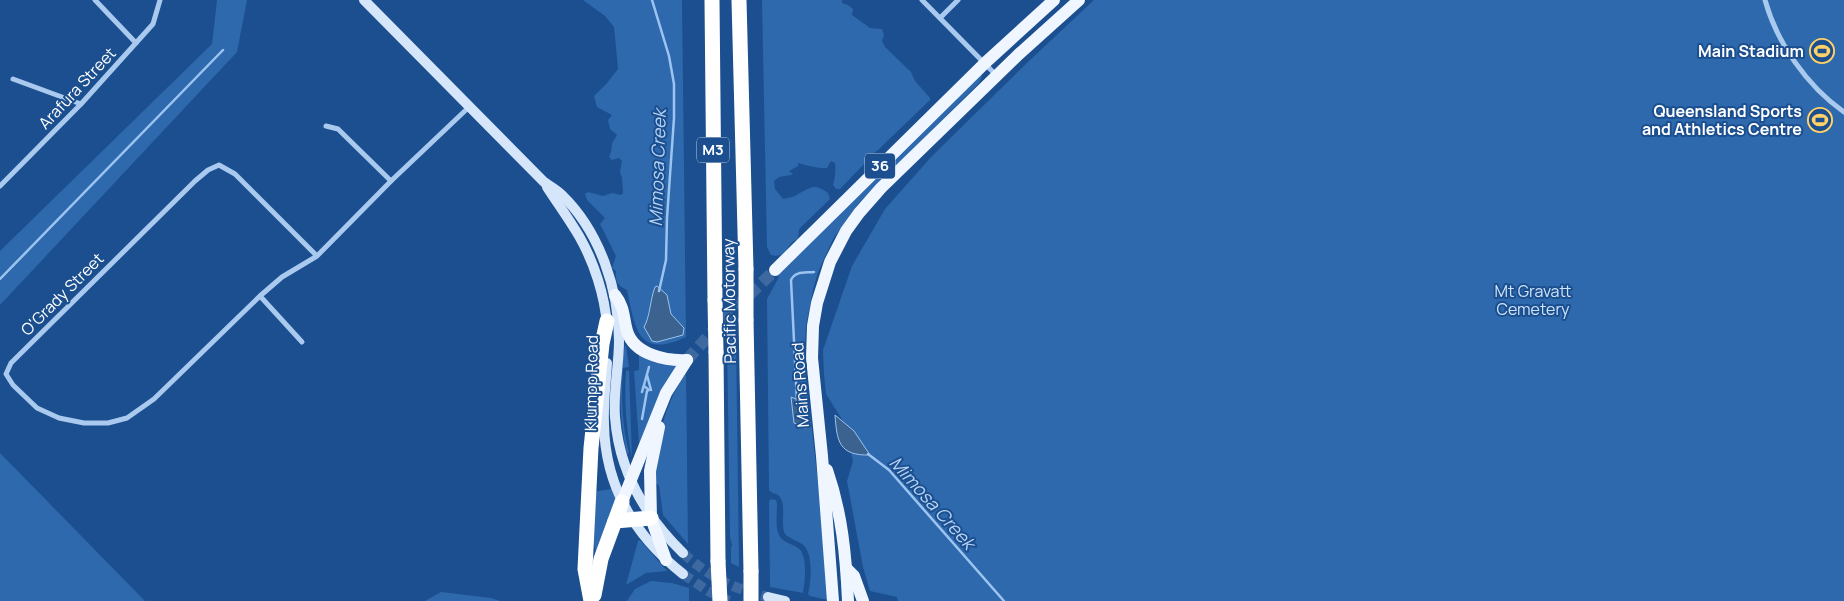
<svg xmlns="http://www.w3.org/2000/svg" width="1844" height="601" viewBox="0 0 1844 601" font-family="Manrope,sans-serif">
	<rect width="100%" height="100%" fill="#1b4f8f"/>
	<g fill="#2e69ad">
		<path d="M217 0H247L237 52 0 305V251L212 44Z"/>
		<path d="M583 0H682L686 337C637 360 635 327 627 290 618 286 615 281 616 271L612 268 616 256 600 224 605 218 587 200 585 194 588 192 603 196 612 193 621 195 623 193 622 178 620 172 622 161 619 158 612 160 609 157C612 152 611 148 612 144 613 140 616 138 617 135L610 129 608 120 612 115 597 107 594 96 607 83 618 69 614 27 605 16Z"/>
		<path d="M762 0H842V3L848 5 853 9 852 15 870 28 882 29 884 35 882 41 885 47 911 72 915 81 930 98V100L878 150 870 156H863L868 158 867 161 840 189H836L833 185C835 178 836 172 835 163L831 161 827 168C819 169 805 165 798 163V166L789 171 793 174 791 175 779 177 774 181 775 189 783 199C788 198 794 197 798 194 812 187 814 183 828 193L830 199 799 229 798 239C785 243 789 259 771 255L767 247Z"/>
		<path d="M1094 0H1844V601H898L897 597 870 591 863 567 847 481 853 461 843 421 826 394 824 375 823 350 852 266 885 209 932 156 1029 61Z"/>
		<path d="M981 75 982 77 979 83 858 204 833 239 818 272 813 290 806 326 804 360 826 553 828 600 810 596 808 594C811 582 814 552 802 544 796 540 790 539 785 534 780 524 787 504 779 496 776 493 772 494 769 490L767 299 779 277 776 275Z"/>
		<path d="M735 332 736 338 739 567 731 563V548L732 545 730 537 727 340Z"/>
		<path d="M625 345 626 346 629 367 623 368C621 398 622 424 629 453L627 454C619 418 618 382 625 345Z"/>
		<path d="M639 353 677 365 639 444 634 371 639 370Z"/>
		<path d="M629 370 632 458C626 428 624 401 626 371Z"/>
		<path d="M686 373 688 544 663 515 659 485 654 483C655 445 664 405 686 373Z"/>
		<path d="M0 453 145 601H0Z"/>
		<path d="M611 489 617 502 596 553 593 540 592 492Z"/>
		<path d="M771 499 776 500 777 504C777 513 775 527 779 535 783 543 791 543 798 548 808 554 805 582 803 593L770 587 769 501Z"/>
		<path d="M640 540 667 571 646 573 626 585 638 541Z"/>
		<path d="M651 581 672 583 689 588V601H627L635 589Z"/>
		<path d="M441 592 491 598 500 601H425Z"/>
	</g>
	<g fill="#3c6290" stroke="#9cc4f0">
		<path d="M657 286 667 295 671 314 684 328 683 335 657 342 652 341 644 327C650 317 650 300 655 287Z"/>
		<path d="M791 397 803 402 806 428 794 423Z"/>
		<path d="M835 415 854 431 870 455C838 456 837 440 835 415Z"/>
	</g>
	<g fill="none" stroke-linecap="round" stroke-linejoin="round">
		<g stroke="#9cc4f0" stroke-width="2.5">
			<path d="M652 0 669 56 674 84V118L667 218 666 260 659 291"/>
			<path d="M0 279 223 50"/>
			<path d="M647 375 651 390"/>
			<path d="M642 392 649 367"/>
			<path d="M797 402 791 280C795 271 805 273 814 272"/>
			<path d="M642 419 647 391 649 390 644 386"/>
			<path d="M868 454 889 470 1004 601"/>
		</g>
		<g stroke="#3d69a0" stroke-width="10" stroke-dasharray="10 5" stroke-linecap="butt">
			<path d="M683 553C708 576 735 590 768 597"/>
			<path d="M683 574 708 591 729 601"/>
		</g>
		<path stroke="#3d69a0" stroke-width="12" stroke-dasharray="12 6" stroke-linecap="butt" d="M687 360 721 322 775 270"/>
		<g stroke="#a9c9ee" stroke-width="5">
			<path d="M95 0 136 43"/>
			<path d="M922 0 996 75"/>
			<path d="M1765 0C1777 43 1807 86 1844 112"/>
			<path d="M940 18 958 0"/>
			<path d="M13 79 81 104"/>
			<path d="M326 126 338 129 391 181"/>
			<path d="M0 186 81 104 153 24 160 0"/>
			<path d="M317 256 235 174 219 165 208 170 195 181 11 363 6 374 13 385 37 408 59 418 84 423H108L127 418 154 399 260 296 282 277 317 256 391 181 469 107"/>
			<path d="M260 296 302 342"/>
		</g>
		<g stroke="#d6e6fa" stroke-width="10">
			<path d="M364 0 544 182C550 186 557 190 562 195 600 232 619 290 619 341 619 366 613 391 615 417 619 470 645 516 683 553"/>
			<path d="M547 187C558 204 569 219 579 236 594 262 605 296 607 326"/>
			<path d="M607 363C606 383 603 403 604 424 605 486 635 536 683 574"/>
			<path d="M768 597 785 601"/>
		</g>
		<g stroke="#f0f6ff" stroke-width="12">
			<path d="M775 270 985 63 1054 0"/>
			<path d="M615 295C625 308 623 317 627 331 634 355 667 361 687 360"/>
			<path d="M659 427 650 471 651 518 666 560"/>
			<path d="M827 470C842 513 846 556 848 601"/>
			<path d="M622 502 666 393 687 360"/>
			<path d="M846 568 854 576 863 601"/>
			<path d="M833 601 822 456 812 358 813 326 817 303 830 262 846 231 859 213 881 188 1019 54 1079 0"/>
		</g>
		<g stroke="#fff" stroke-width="15">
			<path d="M712 0 715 300"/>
			<path d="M739 0 746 269"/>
			<path d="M746 320 751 571"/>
			<path d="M716 352 718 561"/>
			<path d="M615 521 651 518"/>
			<path d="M594 595 601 559 622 502"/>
			<path d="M591 601 585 569 591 448 602 344 607 321"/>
		</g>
		<g stroke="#fff" stroke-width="15">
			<path d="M746 269V320"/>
			<path d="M715 300 716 352"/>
			<path d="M718 561 720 601"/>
			<path d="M751 571V601"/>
		</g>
	</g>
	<defs>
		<symbol id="stadium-ring" viewBox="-11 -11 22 22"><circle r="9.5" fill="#1b4f8f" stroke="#ffd166" stroke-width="1.5"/><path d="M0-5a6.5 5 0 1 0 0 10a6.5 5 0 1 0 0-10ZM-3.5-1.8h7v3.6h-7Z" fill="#ffd166"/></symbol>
	</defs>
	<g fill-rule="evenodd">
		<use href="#stadium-ring" x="1808" y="37" width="28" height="28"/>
		<use href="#stadium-ring" x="1806" y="106" width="28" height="28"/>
	</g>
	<g text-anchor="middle" stroke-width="4" stroke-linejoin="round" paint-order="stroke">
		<g fill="#1b4f8f" stroke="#bbcadd" stroke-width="1">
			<rect x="697" y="137.5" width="32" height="25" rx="4"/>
			<rect x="865" y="153.5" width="30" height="25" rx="4"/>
		</g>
		<g font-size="15" font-weight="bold" fill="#fff">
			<text x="713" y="155">M3</text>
			<text x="880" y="171">36</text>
		</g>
		<g font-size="16" font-weight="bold" fill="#fff" stroke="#1b4f8f" text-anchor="end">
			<text x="1804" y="57">Main Stadium</text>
			<text x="1802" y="117">Queensland Sports<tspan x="1802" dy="18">and Athletics Centre</tspan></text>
		</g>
		<g font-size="16" fill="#fff" stroke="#1b4f8f">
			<text transform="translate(77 88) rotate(-47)" y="6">Arafura Street</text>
			<text transform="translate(62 294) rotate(-45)" y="6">O'Grady Street</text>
			<text transform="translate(729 301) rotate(-91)" y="6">Pacific Motorway</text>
			<text transform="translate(591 383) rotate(-89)" y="6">Klumpp Road</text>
			<text transform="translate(800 385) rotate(-94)" y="6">Mains Road</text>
		</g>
		<g font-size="16" fill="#cfe3fa" stroke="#1b4f8f">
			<text x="1533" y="297">Mt Gravatt<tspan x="1533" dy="18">Cemetery</tspan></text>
		</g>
		<g font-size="18" font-style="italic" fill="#b5d3f5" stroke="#1b4f8f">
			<text transform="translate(658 168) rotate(-88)" y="6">Mimosa Creek</text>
			<text transform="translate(932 503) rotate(48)" y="6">Mimosa Creek</text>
		</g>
	</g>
</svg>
